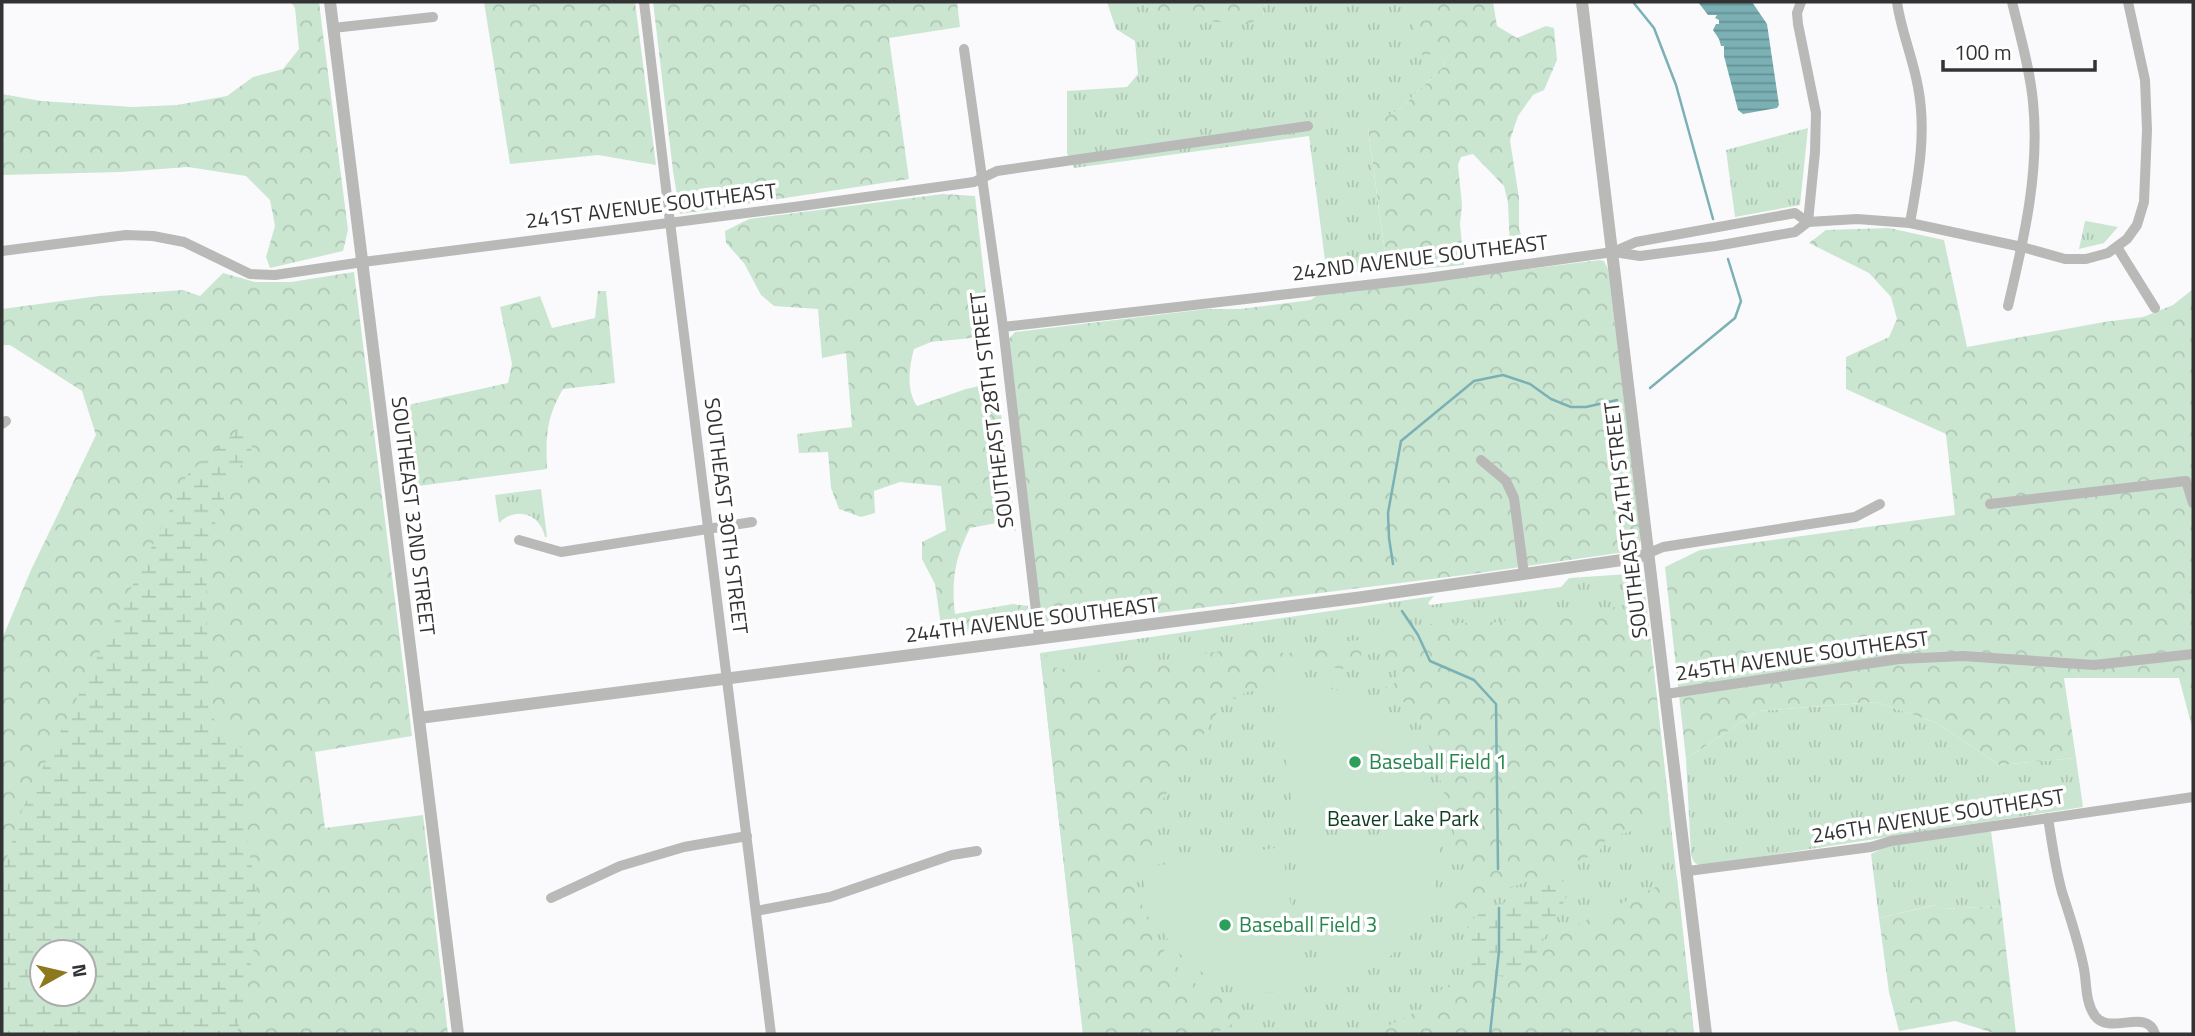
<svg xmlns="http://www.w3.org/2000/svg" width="2195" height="1036" viewBox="0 0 2195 1036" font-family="'Titillium Web',sans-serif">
	<defs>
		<pattern id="grass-tufts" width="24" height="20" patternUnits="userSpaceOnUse" patternTransform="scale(1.75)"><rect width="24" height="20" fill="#cae6d1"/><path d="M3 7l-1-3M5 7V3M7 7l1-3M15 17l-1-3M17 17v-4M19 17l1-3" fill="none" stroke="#aec6b4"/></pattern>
		<pattern id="forest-crowns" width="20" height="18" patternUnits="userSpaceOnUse" patternTransform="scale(1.75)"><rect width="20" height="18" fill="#cae6d1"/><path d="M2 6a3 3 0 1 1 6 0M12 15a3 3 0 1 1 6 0" fill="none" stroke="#aec6b4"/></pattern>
		<pattern id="wetland-marsh" width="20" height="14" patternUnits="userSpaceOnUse" patternTransform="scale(1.75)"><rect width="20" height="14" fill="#cae6d1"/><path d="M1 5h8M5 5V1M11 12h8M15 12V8" fill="none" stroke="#aec6b4"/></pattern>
		<pattern id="water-rules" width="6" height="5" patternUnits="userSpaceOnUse" patternTransform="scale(1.75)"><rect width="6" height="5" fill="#7bb1b4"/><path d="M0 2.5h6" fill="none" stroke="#659193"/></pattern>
	</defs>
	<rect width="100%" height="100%" fill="#fafafc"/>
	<g fill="url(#grass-tufts)">
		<path d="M1107 2H1138L1153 10 1263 16 1265 2H1428L1439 51 1445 65 1402 107 1368 129 1387 268 1327 276 1309 136 1074 168 1067 153V91L1127 87 1138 74 1135 41 1116 29Z"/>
		<path d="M1808 128 1800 205 1735 217 1726 150Z"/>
		<path d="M2085 221H2086L2118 227 2104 243 2079 249Z"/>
		<path d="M541 489 547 537H545C540 513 516 506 499 523L495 495Z"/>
		<path d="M1643 573 1694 1034H1083L1040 653 1434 596 1428 603 1430 605 1561 587 1569 578Z"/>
		<path d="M1876 702 1937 723 1999 765 2076 758 2083 807 1700 866 1694 862 1691 855 1686 759 1758 711Z"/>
		<path d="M1991 831 2001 906 1941 909 1935 905 1879 918 1871 854 1889 845Z"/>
	</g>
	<g fill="url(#forest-crowns)" fill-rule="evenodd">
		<path d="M291 2H319L348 230 343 251 270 268 266 257 275 226 270 200 246 176 188 167 121 172 2 175V94L41 101 133 107 177 105 227 96 253 77 283 69 299 49 295 8Z"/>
		<path d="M484 2H635L656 165 598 155 510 164Z"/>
		<path d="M653 2H957L960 27 889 38 909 179 680 214 673 171Z"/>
		<path d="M1138 2H1265L1263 16 1249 24 1186 20 1153 10Z"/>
		<path d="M1428 2H1493L1497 26 1517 38 1546 26 1554 28 1557 60 1544 90 1533 95 1518 116 1510 140 1519 198V229L1526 248H1510L1508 203 1504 186 1473 154 1461 157 1458 165 1462 205 1460 224 1464 265 1410 270 1387 268 1368 128 1402 107 1445 65 1439 52 1423 56C1415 41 1410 27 1418 11L1429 9Z"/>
		<path d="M943 194 975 196 991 336 931 342 914 349C909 367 906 390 917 406L966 389 997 382 1016 531 1002 522 970 528C955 558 951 580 955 614L1013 604 1028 606 1029 622 1015 629 943 640 935 584 922 559V542L946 530 941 486 900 482 874 491 875 513 861 517 839 509 831 488 828 452 799 453 797 434 852 427 846 353 822 358 818 309 774 306 761 295 744 263 726 243 725 231 749 219Z"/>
		<path d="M1889 228 1944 240 1967 347 2104 322 2143 317 2173 305 2193 289V731L2179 678H2064L2076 758 1999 765 1937 723 1876 702 1758 711 1686 759 1665 567 1700 550 1955 515 1946 434 1846 389V357L1889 337 1897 319 1891 297 1869 273 1809 243 1826 230Z"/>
		<path d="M1600 260 1604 261 1608 269 1641 539 1638 547 1632 551 1472 574 1048 627 1043 621 1040 607 1007 341 1015 332 1206 309H1240L1311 300 1317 295Z"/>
		<path d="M354 272 412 736 315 752 325 828 423 815 448 1034H2V639L31 570 96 435 82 391 10 345H2V309L99 296 183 290 200 296 223 273 255 282H291ZM42 952H84V994H42Z"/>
		<path d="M598 291H606L615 383 563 389C546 418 546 436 547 469L403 488 394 408 508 383 512 364 500 307 540 296 552 328 595 318Z"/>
		<path d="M1624 605 1648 616 1669 808 1656 816 1648 826 1606 839 1598 853 1478 901 1458 913 1443 912 1453 894 1469 876V863L1453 865C1454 856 1456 846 1455 838 1452 815 1424 719 1409 705 1401 698 1393 702 1385 697L1386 687 1393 686 1399 673 1393 662 1381 655 1380 638 1391 633 1430 624 1496 622 1553 613 1594 612Z"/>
		<path d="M1359 640 1362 643 1361 656 1357 664 1342 669 1303 663 1281 664 1266 689 1247 692 1235 699 1228 695 1150 820 1155 824C1146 842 1158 849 1153 866L1134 872C1143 921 1161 960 1204 990 1216 998 1239 1001 1244 1015L1240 1020 1214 1034H1083L1040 653 1046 655 1054 667 1081 673 1240 648C1256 648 1273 653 1289 653 1313 653 1335 641 1359 640Z"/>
		<path d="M1677 877 1694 1034H1371L1435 1003 1439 991 1470 972 1494 976 1532 961 1542 941Z"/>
		<path d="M1936 905 1941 909 2001 906 2016 1034H1997L1955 1021 1899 1031 1889 992 1879 918Z"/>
	</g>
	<g fill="url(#wetland-marsh)" fill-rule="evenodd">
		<path d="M243 425 254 435 251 451 230 481 207 547 206 617 213 718 245 752 244 825 261 912 237 1034H2V874L22 810 187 475ZM42 952H84V994H42Z"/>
		<path d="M1570 881 1566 898 1532 961 1513 978 1470 972 1467 923 1485 910 1557 882Z"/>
	</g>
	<g fill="#cae6d1">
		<path d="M1304 685C1377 689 1422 735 1435 805L1295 826 1276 688Z"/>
		<path d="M1438 825C1448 910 1404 969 1322 986L1299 847Z"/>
		<path d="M1282 847 1303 989C1291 990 1278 992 1265 992 1194 988 1150 935 1141 868Z"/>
	</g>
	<path fill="url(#water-rules)" d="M1698 2H1752L1767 24 1779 105 1777 108 1743 114 1738 110 1724 56V46H1721L1719 39 1713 30 1716 24H1719V20L1715 18 1717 15H1708Z"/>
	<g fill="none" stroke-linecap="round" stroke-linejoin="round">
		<g stroke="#7bb1b4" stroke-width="2.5">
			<path d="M1633 2 1654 28 1676 85 1713 219"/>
			<path d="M1650 388 1735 318 1741 301 1728 259"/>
			<path d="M1393 564 1389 538 1388 513 1401 441 1474 381 1503 375 1530 384 1551 399 1571 407H1586L1617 400"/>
			<path d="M1402 611 1418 635 1430 661 1474 680 1496 704 1498 869"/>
			<path d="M1490 1034 1499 951V908"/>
		</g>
		<g stroke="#b9b9b8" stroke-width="10">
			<path d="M644 2 670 222 771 1034"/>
			<path d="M1801 2 1797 13 1798 24 1816 113 1815 152 1808 222"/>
			<path d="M1897 2C1901 31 1913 58 1918 87 1927 133 1918 178 1910 223"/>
			<path d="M333 28 433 17"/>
			<path d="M964 49 1003 327 1039 637"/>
			<path d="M2117 247 2155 308"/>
			<path d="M2 251 126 235 153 236 184 242 250 274 275 275 363 262 794 207 974 182 997 171 1308 126"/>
			<path d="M1614 252 1640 256 1716 246 1795 232 1808 222 1857 219 1910 223 2022 247 2065 259H2086L2108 253 2127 239 2137 225 2144 202 2147 130 2145 80 2128 2"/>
			<path d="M2008 306C2024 239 2040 171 2033 102 2030 69 2020 35 2012 2"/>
			<path d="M1003 327 1427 278 1613 252 1636 242 1795 213 1808 222"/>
			<path d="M2 424 6 421"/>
			<path d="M1481 460 1506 481 1514 498 1524 574"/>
			<path d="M1990 504 2186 481 2193 503"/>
			<path d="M519 540 561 552 752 522"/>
			<path d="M1649 553 1663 547 1855 517 1880 504"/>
			<path d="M1666 694 1899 659 1963 656 2094 665 2193 654"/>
			<path d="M2048 818C2052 842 2055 867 2062 892 2070 917 2079 943 2084 969 2087 985 2085 1002 2095 1016 2110 1036 2147 1007 2155 1034"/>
			<path d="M1688 871 1871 847 1891 841 2193 797"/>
			<path d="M551 898 620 866 684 847 747 836"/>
			<path d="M756 911 830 897 952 855 977 851"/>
		</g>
		<g stroke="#b9b9b8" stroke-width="12">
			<path d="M330 2 458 1034"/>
			<path d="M1582 2 1706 1034"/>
			<path d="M419 718 1363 597 1636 558 1649 553"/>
		</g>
	</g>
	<g fill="#2e9e5b" stroke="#fff" stroke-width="2.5">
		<circle cx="1355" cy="762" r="7"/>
		<circle cx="1225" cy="925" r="7"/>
	</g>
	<g text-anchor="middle" stroke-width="7" stroke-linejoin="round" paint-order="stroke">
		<g font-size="21" fill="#333334" stroke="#fff">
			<text transform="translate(651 206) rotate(-7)" y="7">241ST AVENUE SOUTHEAST</text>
			<text transform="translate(1420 258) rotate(-7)" y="7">242ND AVENUE SOUTHEAST</text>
			<text transform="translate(992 410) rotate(-97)" y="7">SOUTHEAST 28TH STREET</text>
			<text transform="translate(413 516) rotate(83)" y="7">SOUTHEAST 32ND STREET</text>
			<text transform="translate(726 516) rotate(83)" y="7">SOUTHEAST 30TH STREET</text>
			<text transform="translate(1626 520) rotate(-97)" y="7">SOUTHEAST 24TH STREET</text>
			<text transform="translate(1032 620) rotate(-7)" y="7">244TH AVENUE SOUTHEAST</text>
			<text transform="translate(1802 656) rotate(-8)" y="7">245TH AVENUE SOUTHEAST</text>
			<text transform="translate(1938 816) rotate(-9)" y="7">246TH AVENUE SOUTHEAST</text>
		</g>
		<g font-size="21" fill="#27864d" stroke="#fff" text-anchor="start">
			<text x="1369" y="769">Baseball Field 1</text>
			<text x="1239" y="932">Baseball Field 3</text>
		</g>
		<g font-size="21" fill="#0d3c21" stroke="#fff">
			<text x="1403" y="826">Beaver Lake Park</text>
		</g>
	</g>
	<rect width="2195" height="1036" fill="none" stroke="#333334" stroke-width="7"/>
	<g transform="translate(63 973) rotate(82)"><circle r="33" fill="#ffffff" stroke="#adadae" stroke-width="2"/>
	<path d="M0-5L12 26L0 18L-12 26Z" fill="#8d781d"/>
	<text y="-10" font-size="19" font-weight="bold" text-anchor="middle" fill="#333334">N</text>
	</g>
	<path d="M1943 60v10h152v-10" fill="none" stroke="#333334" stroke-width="3.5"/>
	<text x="1954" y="60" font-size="21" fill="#333334" stroke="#ffffff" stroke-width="5" paint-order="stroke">100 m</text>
</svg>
